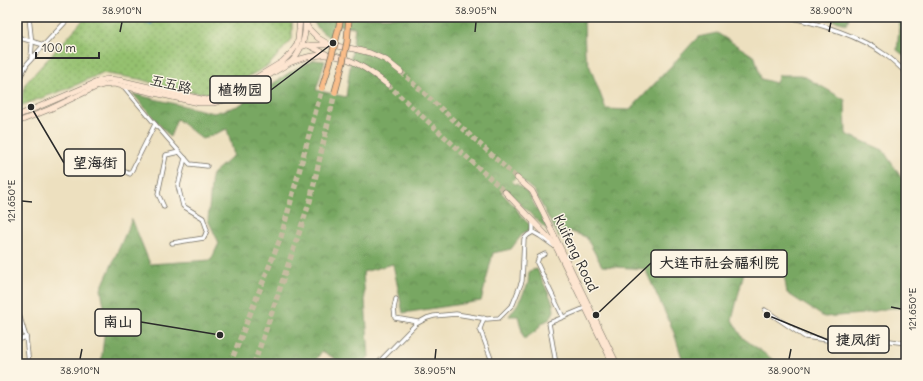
<svg xmlns="http://www.w3.org/2000/svg" width="923" height="381" viewBox="0 0 923 381" font-family="Delius,'LXGW WenKai TC',sans-serif">
	<defs>
		<pattern id="forest-crowns" width="20" height="18" patternUnits="userSpaceOnUse"><rect width="20" height="18" fill="#78a762"/><path d="M2 6a3 3 0 1 1 6 0M12 15a3 3 0 1 1 6 0" fill="none" stroke="#638851"/></pattern>
		<pattern id="park-dots" width="8" height="8" patternUnits="userSpaceOnUse"><rect width="8" height="8" fill="#95c16f"/><path d="M2 2h.1M6 6h.1" fill="none" stroke="#7a9d5b" stroke-width="1.8" stroke-linecap="round"/></pattern>
		<pattern id="water-ripples" width="26" height="14" patternUnits="userSpaceOnUse"><rect width="26" height="14" fill="#54acd1"/><path d="M2 4q2-2 4 0t4 0M15 11q2-2 4 0t4 0" fill="none" stroke="#468caa"/></pattern>
	</defs>
	<rect width="100%" height="100%" fill="#fcf5e5"/>
	<filter id="ink" filterUnits="userSpaceOnUse"><feTurbulence type="fractalNoise" baseFrequency=".025" numOctaves="2"/><feDisplacementMap in="SourceGraphic" scale="8" xChannelSelector="R" yChannelSelector="G"/><feConvolveMatrix kernelMatrix="1 2 1 2 8 2 1 2 1" color-interpolation-filters="sRGB"/></filter>
	<filter id="wash" filterUnits="userSpaceOnUse"><feTurbulence type="fractalNoise" baseFrequency=".012" numOctaves="4" result="noise"/><feDisplacementMap in="SourceGraphic" scale="16" xChannelSelector="R" yChannelSelector="G"/><feGaussianBlur stdDeviation="0.9" result="paint"/><feColorMatrix in="noise" values="0 0 0 0 0 0 0 0 0 0 0 0 0 0 0 0 0 1.4 0 .05"/><feComposite in="paint" operator="in"/></filter>
	<g filter="url(#wash)">
		<rect width="100%" height="100%" fill="#ede0bf"/>
		<g fill="url(#forest-crowns)" stroke="#526946">
			<path d="M312 17H584L585 54 606 109 630 110 698 37 717 33 755 57 761 79 776 83 779 75H802L845 100 846 134 883 150 906 185V308H889L863 314 824 317 787 293 784 274 745 268 732 320 743 338 779 364H684L673 330 645 269 602 266 586 237 569 231 559 237 534 191 517 176 512 181 515 184H517L528 193 547 227 546 229 505 189 501 192 516 208 521 216 531 226 527 232H524L511 249 493 253 481 301 403 313 393 264 363 272 369 357 362 364H344L322 351 313 364H101L106 318 101 289 132 219 150 264 211 260 219 243 208 220 212 174 234 155 227 129 202 139 177 119 170 137 133 94 214 113 238 106 295 69 314 60 325 61 316 90 346 97 355 27 335 25 332 39C323 33 315 28 312 17Z"/>
			<path d="M819 17H849L847 24Z"/>
			<path d="M900 17H906V57L897 50Z"/>
			<path d="M537 269 553 303 554 311 550 319 542 323 536 331 524 339 518 316H509L519 302 528 284 529 271Z"/>
		</g>
		<path fill="url(#park-dots)" stroke="#60764d" d="M86 17H292V39L269 65 217 94 180 91 139 79 102 73 67 89 19 106 26 83Z"/>
		<path fill="url(#water-ripples)" stroke="#406c7e" d="M142 17H165L164 18 159 20H154L151 25 141 20Z"/>
	</g>
	<g filter="url(#ink)">
		<g fill="none" stroke-linecap="round" stroke-linejoin="round">
			<g stroke="#c6bca1" stroke-width="5" stroke-dasharray="5 2.5" stroke-linecap="butt">
				<path d="M401 72 517 178"/>
				<path d="M388 85 505 192"/>
			</g>
			<g stroke="#c6bca1" stroke-width="5.5" stroke-dasharray="5.5 3" stroke-linecap="butt">
				<path d="M230 364 281 237 322 88"/>
				<path d="M254 364 310 201 335 92"/>
			</g>
			<defs>
				<g id="minor">
					<path d="M29 17 32 45 31 58"/>
					<path d="M789 17C823 25 858 35 887 56 894 61 900 67 906 73"/>
					<path d="M17 37 44 45"/>
					<path d="M17 83 27 64 44 45 70 17"/>
					<path d="M124 87 155 124 190 164 207 166"/>
					<path d="M103 162 130 174 155 124"/>
					<path d="M164 207 158 194 166 155 179 152"/>
					<path d="M533 221V232L540 236 554 246"/>
					<path d="M172 243 204 238 207 230 203 218 183 206 178 186 185 158"/>
					<path d="M545 254 539 257 537 263 563 317"/>
					<path d="M396 299 394 308 395 318 418 322"/>
					<path d="M17 308 26 337 29 364"/>
					<path d="M765 310 805 337 827 340 834 337 843 335 906 343"/>
					<path d="M484 318 480 329 493 364"/>
					<path d="M17 341 26 337"/>
					<path d="M377 364 416 324 427 318 434 316 456 314 487 319 499 318 513 304 522 281 524 239 528 235 533 232"/>
					<path d="M556 364 549 323 585 308"/>
				</g>
				<g id="secondary">
					<path d="M306 23 308 28 318 38 330 45 354 49 370 53 386 60 401 72"/>
					<path d="M308 45 326 54"/>
					<path d="M301 47 307 45H329"/>
					<path d="M292 62C333 45 357 61 388 85"/>
					<path d="M17 116 97 82 107 79 119 80 197 98 206 100 217 98 226 96 282 62 291 53 296 46 298 40 299 30 300 17"/>
					<path d="M17 121H20L50 109 96 87 103 85 114 84 199 103H213L231 98 291 62C303 49 307 35 305 17"/>
					<path d="M517 178 532 191 542 210 617 364"/>
					<path d="M505 192 552 241 557 249 613 364"/>
				</g>
			</defs>
			<use href="#minor" stroke="#6f6a5f" stroke-width="5"/>
			<use href="#secondary" stroke="#6f6a5f" stroke-width="6"/>
			<use href="#minor" stroke="#fff" stroke-width="3.5"/>
			<use href="#secondary" stroke="#fde5d0" stroke-width="5"/>
			<defs>
				<g id="primary-bridge">
					<path d="M322 88C330 64 336 41 341 17"/>
					<path d="M335 92 342 66 347 42 349 17"/>
				</g>
			</defs>
			<use href="#primary-bridge" stroke="#6f6a5f" stroke-width="7" stroke-linecap="butt"/>
			<use href="#primary-bridge" stroke="#f9bd89" stroke-width="5.5"/>
		</g>
	</g>
	<path fill="none" stroke="#2b2b2b" stroke-width="1.5" d="M120 32 122 22M475 32 476 22M829 32 831 22M22 201 32 202M891 307 901 309M80 359 82 349M435 359 436 349M789 359 791 349"/>
	<g text-anchor="middle" stroke-width="3" stroke-linejoin="round" paint-order="stroke">
		<g font-size="14" fill="#2b2b2b" stroke="#fcf5e5">
			<text transform="translate(171 84) rotate(13)" y="5">五五路</text>
			<text transform="translate(576 253) rotate(64)" y="5">Kuifeng Road</text>
		</g>
	</g>
	<path fill="none" stroke="#2b2b2b" stroke-width="1.5" d="M333 43L271 90M31 107L64 163M596 315L651 263M220 335L141 322M767 315L828 340"/>
	<g fill="#2b2b2b" stroke="#fcf5e5" stroke-width="1.5">
		<circle cx="333" cy="43" r="4"/>
		<circle cx="31" cy="107" r="4"/>
		<circle cx="596" cy="315" r="4"/>
		<circle cx="220" cy="335" r="4"/>
		<circle cx="767" cy="315" r="4"/>
	</g>
	<g fill="#fcf5e5" stroke="#2b2b2b" stroke-width="1.5">
		<rect x="210" y="76" width="61" height="27" rx="4"/>
		<rect x="64" y="149" width="61" height="27" rx="4"/>
		<rect x="651" y="250" width="136" height="27" rx="4"/>
		<rect x="95" y="309" width="46" height="27" rx="4"/>
		<rect x="828" y="326" width="61" height="27" rx="4"/>
	</g>
	<g font-size="15" text-anchor="middle" font-weight="bold" fill="#2b2b2b">
		<text x="240" y="95">植物园</text>
		<text x="95" y="168">望海街</text>
		<text x="719" y="268">大连市社会福利院</text>
		<text x="118" y="327">南山</text>
		<text x="858" y="345">捷凤街</text>
	</g>
	<rect width="923" height="381" fill="none" stroke="#fcf5e5" stroke-width="44"/>
	<path d="M36 52v6h63v-6" fill="none" stroke="#2b2b2b" stroke-width="2"/>
	<text x="42" y="52" font-size="12" fill="#2b2b2b" stroke="#fcf5e5" stroke-width="3" paint-order="stroke">100 m</text>
	<rect x="22" y="22" width="879" height="337" fill="none" stroke="#2b2b2b" stroke-width="1.5"/>
	<g font-size="10" text-anchor="middle" fill="#2b2b2b">
		<text x="122" y="14">38.910°N</text>
		<text x="476" y="14">38.905°N</text>
		<text x="831" y="14">38.900°N</text>
		<text transform="translate(11 201) rotate(-90)" y="4">121.650°E</text>
		<text transform="translate(912 309) rotate(-90)" y="4">121.650°E</text>
		<text x="80" y="374">38.910°N</text>
		<text x="435" y="374">38.905°N</text>
		<text x="789" y="374">38.900°N</text>
	</g>
</svg>
